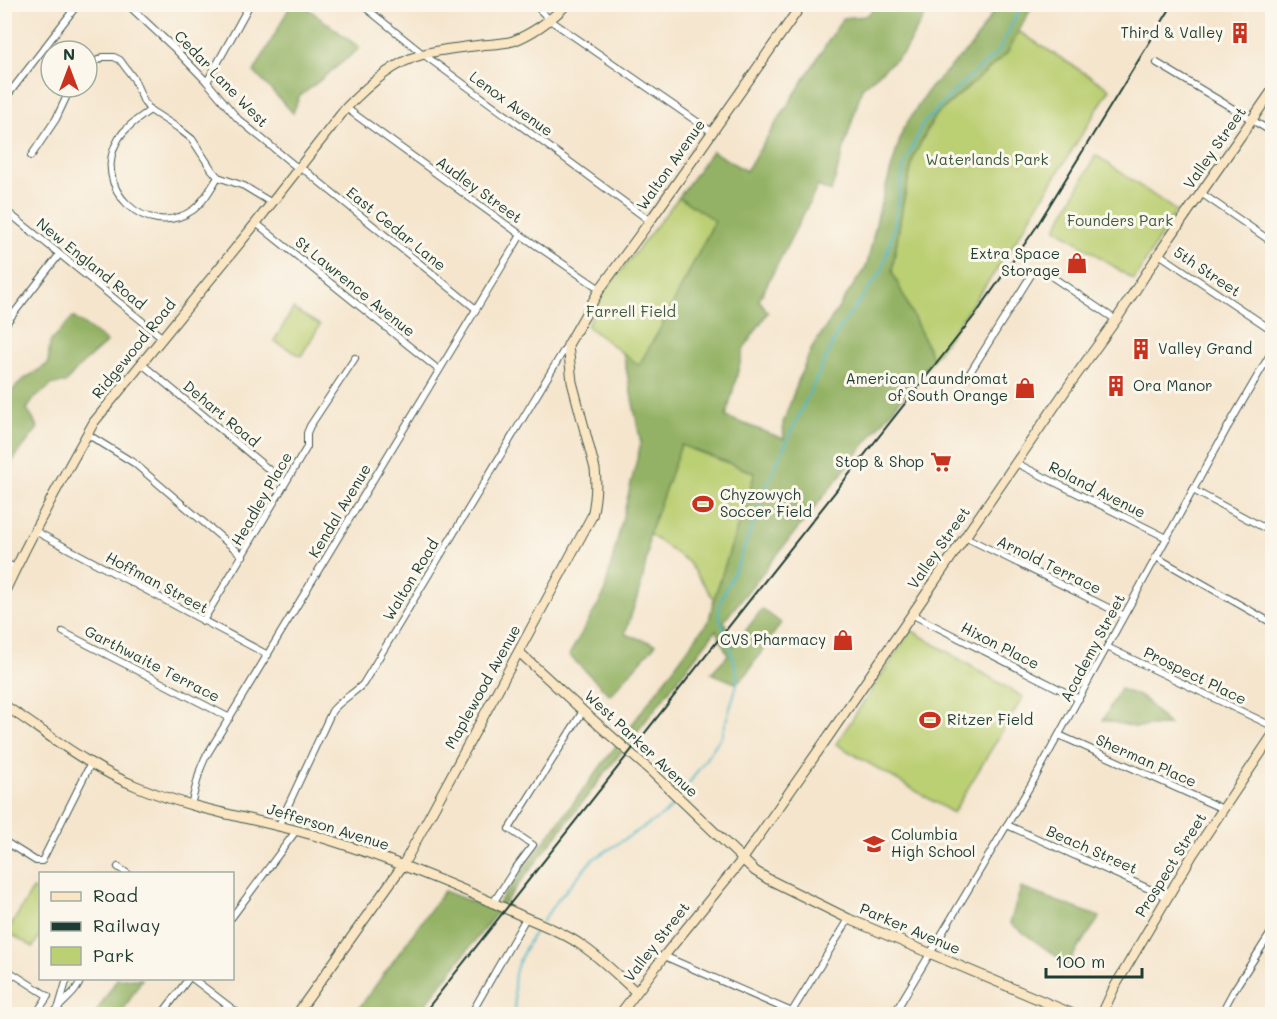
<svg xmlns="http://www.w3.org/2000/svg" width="1277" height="1019" viewBox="0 0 1277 1019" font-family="Mali,sans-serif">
	<rect width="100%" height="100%" fill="#fbf7ec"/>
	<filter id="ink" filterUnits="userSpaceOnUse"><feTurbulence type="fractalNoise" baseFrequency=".0167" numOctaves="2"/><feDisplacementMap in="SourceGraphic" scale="12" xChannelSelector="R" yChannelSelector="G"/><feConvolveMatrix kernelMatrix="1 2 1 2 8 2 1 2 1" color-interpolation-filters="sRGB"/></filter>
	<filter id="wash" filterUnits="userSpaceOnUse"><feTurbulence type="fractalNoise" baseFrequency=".008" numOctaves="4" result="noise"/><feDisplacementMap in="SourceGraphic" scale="24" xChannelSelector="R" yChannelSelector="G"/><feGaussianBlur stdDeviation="1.35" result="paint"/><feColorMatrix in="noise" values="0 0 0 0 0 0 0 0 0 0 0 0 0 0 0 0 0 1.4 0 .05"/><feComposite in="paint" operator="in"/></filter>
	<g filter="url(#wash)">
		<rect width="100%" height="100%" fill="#f5e5cd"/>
		<g fill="#bbcf73" stroke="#6d8654" stroke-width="1.5">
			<path d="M1018 31 1110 89 1005 258 933 359 892 271 903 203 914 156 934 117 1007 53Z"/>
			<path d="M1096 155 1176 211 1134 280 1056 228Z"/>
			<path d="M679 197 715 220 660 329 639 366 587 326 601 296Z"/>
			<path d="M293 309 320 325 301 356 274 341Z"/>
			<path d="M681 445 755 473 714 599 688 562 649 534Z"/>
			<path d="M911 630 1023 697 953 813 836 744Z"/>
			<path d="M33 889 40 894V935L33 947 7 932Z"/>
		</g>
		<g fill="#94b265" stroke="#5a784c" stroke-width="1.5">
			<path d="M291 5H303L360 48 299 97 293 113 254 72Z"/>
			<path d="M878 5H931L903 53 862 88 831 192 818 186 759 300 768 312 744 348 726 417 784 439 783 423 799 378 812 348 867 265 879 210 903 129 929 89 972 45 998 5H1033L1007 53 934 117 914 156 903 203 892 271 933 359 724 621 734 646 762 609 781 623 745 676 735 683 711 673 728 655 716 630 418 1014H355L444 891 493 910 634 722 709 620 714 599 755 473 681 445 649 534 648 552 642 582 625 634 656 644 610 695 569 655 604 594 641 443 623 353 639 365 660 329 715 221 679 197 712 151 746 171 843 18 866 16Z"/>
			<path d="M73 317 107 342 80 366 65 383 53 384 34 399 27 409 38 428 13 460 5 479V399L21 381 48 364 50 342Z"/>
			<path d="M1120 689 1142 697 1169 725 1134 727 1103 720Z"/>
			<path d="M1021 888 1100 917 1067 964 1010 923Z"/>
			<path d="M117 979H142L121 1014H95Z"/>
		</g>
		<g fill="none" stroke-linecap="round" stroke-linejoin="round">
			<g stroke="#4cb8c7" stroke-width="2">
				<path d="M679 796 690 782 722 735 738 681 731 650 719 616 720 604 724 593 740 559 771 475 840 328 882 271 894 228 903 169 922 125 963 83 999 51 1022 4"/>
				<path d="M542 922 555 903 592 860 666 813 676 801"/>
				<path d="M516 1014C515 1002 512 982 516 970 519 959 532 936 538 926"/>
			</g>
		</g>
	</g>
	<g filter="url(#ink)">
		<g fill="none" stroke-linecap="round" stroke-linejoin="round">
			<defs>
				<g id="street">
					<path d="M127 4 173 47 207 82 238 119 294 165 307 172 476 309"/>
					<path d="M361 4 423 54 650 221"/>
					<path d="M534 4 550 20 712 132"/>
					<path d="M1157 63 1272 132"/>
					<path d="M87 67 103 57H114L120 60 134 79 144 102 150 110 178 128 192 139 212 170 218 177 244 186 272 203"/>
					<path d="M207 82 250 4"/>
					<path d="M4 100 78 4"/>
					<path d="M346 108 521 235 600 289"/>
					<path d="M150 110C140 118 126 126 119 138 89 186 146 242 193 210 204 202 211 188 218 177"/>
					<path d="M31 156 56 119 71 87"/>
					<path d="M1201 193 1272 242"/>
					<path d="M4 209 163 338"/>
					<path d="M256 223 439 370"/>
					<path d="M1159 254 1272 330"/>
					<path d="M4 326 59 255"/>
					<path d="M142 364 285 483"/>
					<path d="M966 379 1033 272 1036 270 1045 272 1116 320"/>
					<path d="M87 434 134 463 243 556"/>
					<path d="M1016 463 1167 538"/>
					<path d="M1193 490 1272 532"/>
					<path d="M35 531 268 655"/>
					<path d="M965 537 1123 615"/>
					<path d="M1156 557 1272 623"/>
					<path d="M4 561 15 569"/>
					<path d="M911 614 1079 699"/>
					<path d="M203 621 307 447V433L310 426 355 358"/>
					<path d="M63 632 230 718"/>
					<path d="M1107 647 1272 726"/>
					<path d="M1059 735 1223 809"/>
					<path d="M191 805 200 770 205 758 521 235"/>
					<path d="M1007 825 1167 897"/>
					<path d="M278 827 332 711C341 700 353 694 363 684L567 345"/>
					<path d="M4 841 36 861H42L91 763"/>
					<path d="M118 867 128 874"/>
					<path d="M493 903 515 869 533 845 509 829 583 711"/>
					<path d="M232 917 296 831"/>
					<path d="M664 956 792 1012"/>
					<path d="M4 968 48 996 36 1014"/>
					<path d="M192 978 239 1014"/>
					<path d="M59 1006 66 982 69 978"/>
					<path d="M791 1013 849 919"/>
					<path d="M53 1014C61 1002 78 993 81 978"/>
					<path d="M162 1014 189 978"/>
					<path d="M471 1014 526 918"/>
					<path d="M894 1014 1035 778 1226 430 1272 351"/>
					<path d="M1221 1014 1234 990 1272 931"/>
				</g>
				<g id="secondary">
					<path d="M4 593C31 535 62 478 94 422L256 223 346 108C366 87 392 63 421 55 440 49 461 48 481 45 492 44 503 44 513 41 534 33 551 20 567 4"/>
					<path d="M519 652 583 711 653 773 755 871 768 879 849 919 1073 1014"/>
					<path d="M4 705C47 733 88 767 136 786 195 811 259 819 320 837 388 858 455 885 520 915 540 924 563 932 581 945 601 958 618 976 636 992"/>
					<path d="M297 1014 403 865 592 516C596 499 597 486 595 469L572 382 568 345 600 289 650 221 802 4"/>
					<path d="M620 1014 664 956 742 860 828 737 1072 381 1118 317 1162 249 1272 91"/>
					<path d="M1102 1014 1114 988 1193 854 1272 736"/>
				</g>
			</defs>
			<use href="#street" stroke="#3f564b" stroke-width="8"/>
			<use href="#secondary" stroke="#3f564b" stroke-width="11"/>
			<use href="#street" stroke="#fff" stroke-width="6"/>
			<use href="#secondary" stroke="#fbe6c4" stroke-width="9"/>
			<path stroke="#1f3d34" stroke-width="2" d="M423 1014 978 311 1035 229 1173 4"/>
		</g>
	</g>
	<defs>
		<symbol id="building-bare" viewBox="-9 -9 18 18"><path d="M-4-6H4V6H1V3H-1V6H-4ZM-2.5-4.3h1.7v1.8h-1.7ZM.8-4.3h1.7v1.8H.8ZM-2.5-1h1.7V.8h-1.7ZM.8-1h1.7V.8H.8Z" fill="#c8321e" stroke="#fbf7ec" stroke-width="2.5" paint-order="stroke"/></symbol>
		<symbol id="shop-bare" viewBox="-9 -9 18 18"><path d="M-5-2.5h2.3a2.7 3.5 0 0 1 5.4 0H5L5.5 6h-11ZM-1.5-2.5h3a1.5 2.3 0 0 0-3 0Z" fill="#c8321e" stroke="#fbf7ec" stroke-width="2.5" paint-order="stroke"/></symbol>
		<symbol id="supermarket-bare" viewBox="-9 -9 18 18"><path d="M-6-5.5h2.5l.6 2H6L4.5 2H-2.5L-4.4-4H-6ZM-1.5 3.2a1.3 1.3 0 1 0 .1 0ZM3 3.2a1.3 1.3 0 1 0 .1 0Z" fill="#c8321e" stroke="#fbf7ec" stroke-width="2.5" paint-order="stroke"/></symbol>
		<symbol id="stadium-bare" viewBox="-9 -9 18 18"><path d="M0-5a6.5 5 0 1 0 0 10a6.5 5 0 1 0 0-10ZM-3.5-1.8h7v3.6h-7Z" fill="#c8321e" stroke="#fbf7ec" stroke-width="2.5" paint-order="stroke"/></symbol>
		<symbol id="school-bare" viewBox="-9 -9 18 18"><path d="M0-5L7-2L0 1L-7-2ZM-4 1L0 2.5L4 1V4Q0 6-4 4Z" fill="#c8321e" stroke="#fbf7ec" stroke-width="2.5" paint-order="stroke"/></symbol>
	</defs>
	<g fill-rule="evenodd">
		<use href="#building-bare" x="1225" y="18" width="30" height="30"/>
		<use href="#shop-bare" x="1062" y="248" width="30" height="30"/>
		<use href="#building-bare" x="1126" y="334" width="30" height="30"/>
		<use href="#building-bare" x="1101" y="371" width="30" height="30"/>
		<use href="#shop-bare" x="1010" y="373" width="30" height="30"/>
		<use href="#supermarket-bare" x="926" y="447" width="30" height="30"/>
		<use href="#stadium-bare" x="688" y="489" width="30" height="30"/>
		<use href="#shop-bare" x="828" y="625" width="30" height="30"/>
		<use href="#stadium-bare" x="915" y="705" width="30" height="30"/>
		<use href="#school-bare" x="859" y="829" width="30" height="30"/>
	</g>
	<g text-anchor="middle" stroke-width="6" stroke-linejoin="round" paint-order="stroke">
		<g font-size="15" fill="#1f3d34" stroke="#fbf7ec" text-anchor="end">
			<text x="1223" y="38">Third &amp; Valley</text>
			<text x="1060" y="259">Extra Space<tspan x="1060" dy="17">Storage</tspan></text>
			<text x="1158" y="354" text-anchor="start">Valley Grand</text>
			<text x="1008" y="384">American Laundromat<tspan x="1008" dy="17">of South Orange</tspan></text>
			<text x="1133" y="391" text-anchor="start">Ora Manor</text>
			<text x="924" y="467">Stop &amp; Shop</text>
			<text x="720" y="500" text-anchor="start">Chyzowych<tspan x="720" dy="17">Soccer Field</tspan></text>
			<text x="826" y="645">CVS Pharmacy</text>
			<text x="947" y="725" text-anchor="start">Ritzer Field</text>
			<text x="891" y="840" text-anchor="start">Columbia<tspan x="891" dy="17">High School</tspan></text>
		</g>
		<g font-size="15" fill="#1f3d34" stroke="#fbf7ec">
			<text transform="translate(221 79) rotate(46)" y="5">Cedar Lane West</text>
			<text transform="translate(511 104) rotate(36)" y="5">Lenox Avenue</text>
			<text transform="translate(1215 148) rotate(-55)" y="5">Valley Street</text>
			<text transform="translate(671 165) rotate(-55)" y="5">Walton Avenue</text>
			<text transform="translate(479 190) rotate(36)" y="5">Audley Street</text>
			<text transform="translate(396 229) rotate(39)" y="5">East Cedar Lane</text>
			<text transform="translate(91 264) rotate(39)" y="5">New England Road</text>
			<text transform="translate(1207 272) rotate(34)" y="5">5th Street</text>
			<text transform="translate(355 287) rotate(39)" y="5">St Lawrence Avenue</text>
			<text transform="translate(134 349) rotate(-51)" y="5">Ridgewood Road</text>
			<text transform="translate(221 414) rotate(40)" y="5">Dehart Road</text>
			<text transform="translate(1097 490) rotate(27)" y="5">Roland Avenue</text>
			<text transform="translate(262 499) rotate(-60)" y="5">Headley Place</text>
			<text transform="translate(340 511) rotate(-59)" y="5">Kendal Avenue</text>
			<text transform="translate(939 548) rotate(-55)" y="5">Valley Street</text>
			<text transform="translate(1049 565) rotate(26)" y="5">Arnold Terrace</text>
			<text transform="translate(411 580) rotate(-59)" y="5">Walton Road</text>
			<text transform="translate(157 583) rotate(28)" y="5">Hoffman Street</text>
			<text transform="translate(1000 646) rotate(27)" y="5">Hixon Place</text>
			<text transform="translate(1093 648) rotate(-62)" y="5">Academy Street</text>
			<text transform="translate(152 664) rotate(27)" y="5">Garthwaite Terrace</text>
			<text transform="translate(1195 676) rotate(26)" y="5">Prospect Place</text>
			<text transform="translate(483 687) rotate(-61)" y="5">Maplewood Avenue</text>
			<text transform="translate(641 744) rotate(43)" y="5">West Parker Avenue</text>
			<text transform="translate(1146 761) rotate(24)" y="5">Sherman Place</text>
			<text transform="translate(328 827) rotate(17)" y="5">Jefferson Avenue</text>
			<text transform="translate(1092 850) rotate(24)" y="5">Beach Street</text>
			<text transform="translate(1171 865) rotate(-58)" y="5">Prospect Street</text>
			<text transform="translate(910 929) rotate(23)" y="5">Parker Avenue</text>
			<text transform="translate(657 942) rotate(-52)" y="5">Valley Street</text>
		</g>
		<g font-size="15" fill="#3e5a41" stroke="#fbf7ec">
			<text x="987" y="165">Waterlands Park</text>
			<text x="1120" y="226">Founders Park</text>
			<text x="631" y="317">Farrell Field</text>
		</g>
	</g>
	<rect width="1277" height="1019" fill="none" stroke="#fbf7ec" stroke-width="24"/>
	<rect x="39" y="872" width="195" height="108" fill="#fbf7ec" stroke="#a3ada2" stroke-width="1.5"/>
	<rect x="51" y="892" width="30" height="9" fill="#fbe6c4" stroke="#a3ada2" stroke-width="1.5"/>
	<text x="93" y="902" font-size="18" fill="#1f3d34">Road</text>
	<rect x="51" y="922" width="30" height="9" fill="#1f3d34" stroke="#a3ada2" stroke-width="1.5"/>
	<text x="93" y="932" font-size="18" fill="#1f3d34">Railway</text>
	<rect x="51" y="947" width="30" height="18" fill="#bbcf73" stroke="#a3ada2" stroke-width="1.5"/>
	<text x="93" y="962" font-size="18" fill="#1f3d34">Park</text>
	<g transform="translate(69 69)"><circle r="28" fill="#fbf7ec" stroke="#a3ada2" stroke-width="1.5"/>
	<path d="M0-4.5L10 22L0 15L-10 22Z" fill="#c8321e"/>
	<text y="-9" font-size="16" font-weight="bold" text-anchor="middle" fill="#1f3d34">N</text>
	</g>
	<path d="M1046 968v9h96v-9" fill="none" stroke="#1f3d34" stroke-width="3"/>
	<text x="1055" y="968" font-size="18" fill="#1f3d34" stroke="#fbf7ec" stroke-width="4.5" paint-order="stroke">100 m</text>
</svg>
